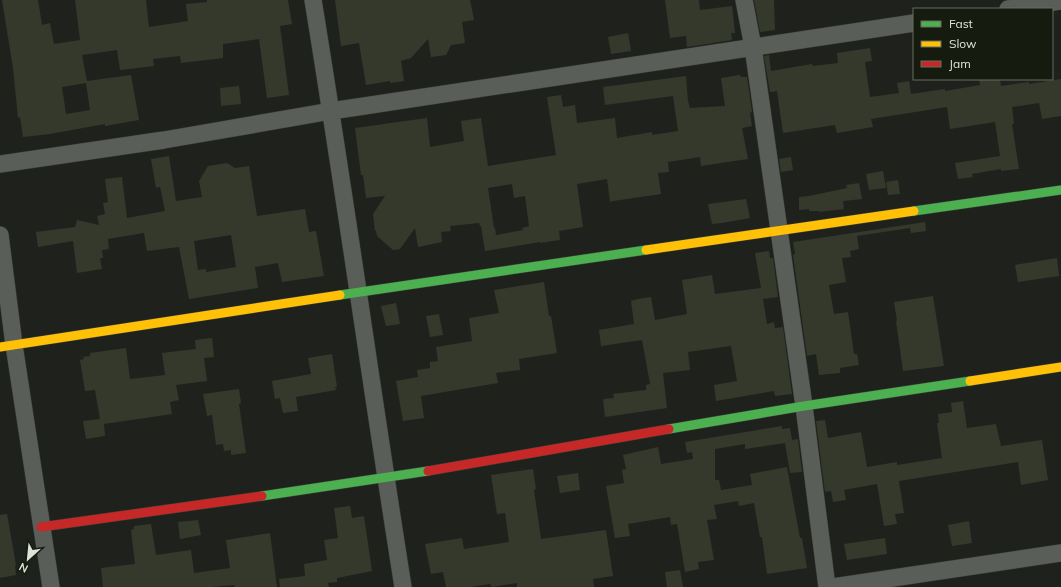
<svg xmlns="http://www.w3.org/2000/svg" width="1061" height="587" viewBox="0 0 1061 587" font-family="Mulish,sans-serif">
	<rect width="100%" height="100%" fill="#1f221c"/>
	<g fill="#34392c" fill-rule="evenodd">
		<path d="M2 0H38L42 25 50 23 54 44 80 40 75 0H146L149 27 188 21 186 4 207 2V0H288L292 24 280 26 289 95 267 98 259 39 223 44V58L181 63 180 56 153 59 154 66 120 70 117 50 82 55 87 81 131 75 139 120 105 126V124L50 134 23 137 20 117 18 118 13 68ZM86 83 90 110 66 114 62 87Z"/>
		<path d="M335 0H470L474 20 462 22 465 43 451 45 446 55 431 57 428 39 411 58 401 61 404 81 390 83V81L366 85 359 43 341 46Z"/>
		<path d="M665 0H699L700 10 732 6 735 33H731L732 40 687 47 686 36 670 38Z"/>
		<path d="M754 0H774L775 30 760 32Z"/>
		<path d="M628 33 631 51 611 54 608 37Z"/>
		<path d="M870 48 872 61 865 62 870 97 899 93 897 83 909 81 911 94 945 89V91L980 85 979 79H1000L1001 86 1029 82V84L1061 79V116L1042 119 1039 103 1012 107 1014 124H1012L1019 169 1001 171V169L972 174 973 177 958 179 955 163 1000 156 995 122 950 129 947 107 871 119 873 127 837 133 835 125 783 133 777 91 770 92 764 56 769 55 771 71 812 64 813 66 838 63 837 53Z"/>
		<path d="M740 75 741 77H747L752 112 750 113 752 126 742 128 748 159 701 166 700 157 668 162 669 172 658 173 661 194 613 201 610 202 607 179 577 184 583 227 559 231 560 240 540 243V242L485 251 481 226H480L479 223 450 226 451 231 441 232 442 242 418 247 415 228 400 249 393 250 377 236 376 230 375 231 373 214 385 196 366 198 363 175H361L355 128 427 118 430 147 464 141 461 121 481 118 488 166 556 155 547 97 561 95 563 107 575 105 577 123 615 118 617 138 652 132V135L678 131 673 96 605 105 603 87 686 76 688 101 690 108 725 106 721 78ZM512 184 514 198 525 196 529 226 522 228 523 230 496 235 495 228H494L488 188Z"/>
		<path d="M239 86 241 104 221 106 220 88Z"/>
		<path d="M169 156 176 201 202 197 199 181 208 166 227 163 235 168 249 166 257 216 305 209 309 232 316 231 324 276 282 282 278 263 255 267 258 288 189 299 179 247 147 251 144 233 108 239 109 249 102 250 103 258H100L102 269 77 273 73 241 38 247 36 232 75 227 77 220 99 225 97 216 105 214 103 203 108 202 105 179 122 177 127 218 165 211 160 187 156 188 151 159ZM231 235 236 267 206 272V269L198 270 194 241Z"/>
		<path d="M791 157 793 170 781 172 779 159Z"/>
		<path d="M883 171 886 188 869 190 866 174Z"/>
		<path d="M898 180 900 194 888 195 886 182Z"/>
		<path d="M859 183 862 199 843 201 844 209 819 212V211H809V209L799 210V197L809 196 847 188 846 185Z"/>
		<path d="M746 199 750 218 722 223 712 224 708 204Z"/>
		<path d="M925 222 926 231 911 233 910 228 857 236 859 249 850 251 851 257 842 258 846 282 829 285 834 314 848 312 854 354H857L859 365 840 368V373L819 375 816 354 807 356 793 255 795 254 793 242Z"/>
		<path d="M769 251 770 258H773L778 297 763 299 767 324 774 322 775 328 783 327 792 394 775 396 774 391 716 401 714 385 737 381 731 346 688 352 690 370 663 373 667 408 605 417 603 399 614 398 613 394 646 390V385L650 384 642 340 601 346 599 330 634 324 631 301 638 299 651 297 655 320 687 314 682 280 712 275 715 294 761 288 755 253Z"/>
		<path d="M1057 258 1059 276 1018 282 1015 265Z"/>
		<path d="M544 282 549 316H551L557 353 519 359 520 370 496 373 498 383 421 396 424 418 403 421 396 381 418 377 417 370 430 368V362L438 361 436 347 472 341 469 318 499 313 494 290Z"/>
		<path d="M933 296 944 366 903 371 896 321H897L894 302Z"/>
		<path d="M396 303 400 324 386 326 381 306Z"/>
		<path d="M439 314 443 335 430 337 426 316Z"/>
		<path d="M212 338 214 357 204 358 207 381 176 385 179 400 170 402 172 414 104 424 105 436 86 439 83 421 100 419 95 390 85 391 80 360 84 359 83 357 90 356V353L126 348 130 379 165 375 162 353 196 349 195 340Z"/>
		<path d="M332 354 337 387H335L336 390 296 397 298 411 283 413 280 398 275 399 272 381 311 374 308 358Z"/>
		<path d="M239 389 241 403 239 404 246 453 231 455V450L224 451 223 444 216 445 212 415 207 416 203 394Z"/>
		<path d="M963 401 967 428 996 424 1001 446 1042 440 1048 480 1021 485 1018 462 899 481 904 513 895 514 897 524 884 526 877 484 844 490 846 500 833 502 831 491 825 492 816 421 825 420 828 438 861 432 867 467 897 462V465L942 458 937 423H939L938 414 952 412 951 403Z"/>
		<path d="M782 426V429L790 428 792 440 798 439 802 472 790 473 785 443 745 449V444L715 449V480H719L721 490 752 485 750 474 787 467 800 538H802L807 568 767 574 762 537H760L754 503 739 506 738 501 714 505 717 519 707 520 714 560 698 562 699 569 685 572 677 524 671 525 670 517 628 524 630 536 615 538 606 486 624 483 622 470 626 469 623 455 658 447 661 464 693 459 692 452 687 453 685 442Z"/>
		<path d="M533 469 536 489 534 490 541 539 606 530 613 576 593 579 594 587H517V583L492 587 490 584 470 587H446L443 572 431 574 425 544 462 538 464 549 509 542 505 513 497 514 491 475Z"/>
		<path d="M578 473 580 490 560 493 557 476Z"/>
		<path d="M350 506 352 518 364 516 372 571 337 578V582L328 583 329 587H280L279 579 305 576 304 564 327 560 324 540 338 538 334 508Z"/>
		<path d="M7 514 16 565H15L16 575 0 578V515Z"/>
		<path d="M198 520 201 535 180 539 178 522Z"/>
		<path d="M969 521 972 543 952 546 948 525Z"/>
		<path d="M151 524 156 555 191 550 194 573 230 568 226 540 270 533 277 587H235L234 585 211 587H103L101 568 135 564 131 530 134 529V526Z"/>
		<path d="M885 538 887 554 847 560 844 544Z"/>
		<path d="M680 570 683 587H667L665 572Z"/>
	</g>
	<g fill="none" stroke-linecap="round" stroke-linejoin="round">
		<defs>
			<g id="street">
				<path d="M313 0C345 195 372 392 403 587"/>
				<path d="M744 0 753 47 804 406 827 587"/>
				<path d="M1008 9 1061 1"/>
				<path d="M0 164 164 140 331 111 914 23"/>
				<path d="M0 235 14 345 51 587"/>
				<path d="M833 587 1061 553"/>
			</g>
			<g id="fast">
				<path d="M914 211 1061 190"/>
				<path d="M340 295 646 250"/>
				<path d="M669 429 804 406 970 381"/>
				<path d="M262 496 428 471"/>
			</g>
			<g id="slow">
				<path d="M646 250 914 211"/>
				<path d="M0 347 340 295"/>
				<path d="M970 381 1061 367"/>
			</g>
			<g id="jam">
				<path d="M428 471 669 429"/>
				<path d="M41 527 262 496"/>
			</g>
		</defs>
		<use href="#street" stroke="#3c3e39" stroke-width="18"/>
		<use href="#fast" stroke="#3c3e39" stroke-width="10"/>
		<use href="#slow" stroke="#3c3e39" stroke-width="10"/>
		<use href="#jam" stroke="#3c3e39" stroke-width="10"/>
		<use href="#street" stroke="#5a5e58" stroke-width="17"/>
		<use href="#fast" stroke="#4caf50" stroke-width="9"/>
		<use href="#slow" stroke="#ffc107" stroke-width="9"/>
		<use href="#jam" stroke="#c62828" stroke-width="9"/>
	</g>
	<rect x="913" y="8" width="140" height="72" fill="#151c0f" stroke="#666c61"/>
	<rect x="921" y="21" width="20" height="6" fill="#4caf50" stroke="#666c61"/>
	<text x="949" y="28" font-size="12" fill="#dfe4db">Fast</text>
	<rect x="921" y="41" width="20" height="6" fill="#ffc107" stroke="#666c61"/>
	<text x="949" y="48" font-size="12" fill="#dfe4db">Slow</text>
	<rect x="921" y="61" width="20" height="6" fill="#c62828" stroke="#666c61"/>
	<text x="949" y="68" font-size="12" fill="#dfe4db">Jam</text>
	<g transform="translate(28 559) rotate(207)" stroke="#151c0f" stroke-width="3" paint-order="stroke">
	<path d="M0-3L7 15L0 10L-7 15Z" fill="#dfe4db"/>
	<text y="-6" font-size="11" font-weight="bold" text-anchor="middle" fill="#dfe4db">N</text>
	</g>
</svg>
